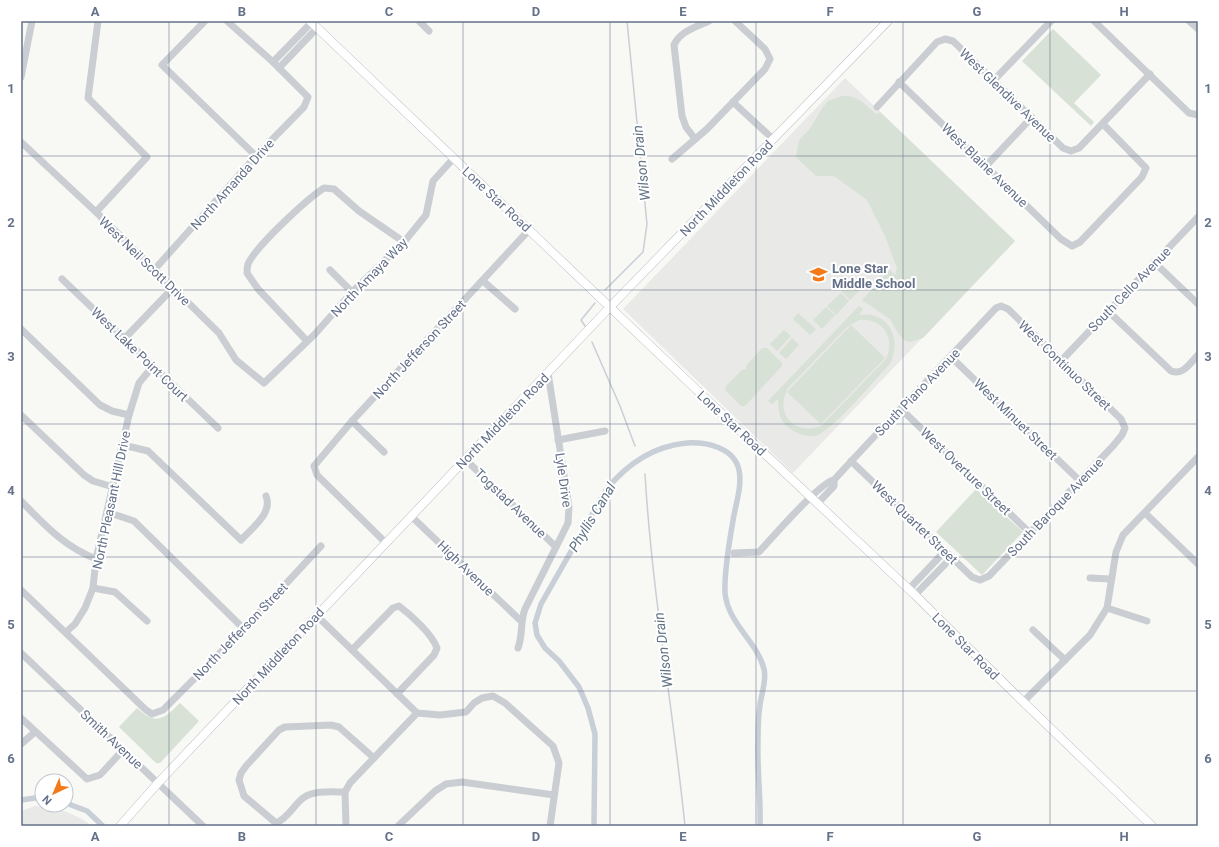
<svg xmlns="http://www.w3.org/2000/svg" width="1219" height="847" viewBox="0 0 1219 847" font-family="Roboto,sans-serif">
	<rect width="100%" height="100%" fill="#f8f8f5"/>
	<g fill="#e9e9e8">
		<path d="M845 78 1015 241 793 473 623 309Z"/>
		<path d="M35 806 55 808 67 812 82 819 92 826H21V811Z"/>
	</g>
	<g fill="#d8e1d6" fill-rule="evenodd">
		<path d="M1053 29 1101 75 1074 103 1094 122 1091 126 1022 61Z"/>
		<path d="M842 96C857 95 864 103 875 113L877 114 880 112 1015 241 923 338 910 342 905 341 898 333 890 319 862 300 890 270 895 275 897 268 885 236 867 200 834 176H816L796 157 799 140 809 130 823 107 828 101Z"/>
		<path d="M855 278 864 286 850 300 841 291Z"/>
		<path d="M841 293 849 301 836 315 827 306Z"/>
		<path d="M859 306 863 309 859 315C888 310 903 339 890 364 876 378 832 432 815 436 807 437 799 434 792 430 780 423 778 412 778 399L772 404 768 401ZM859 320C883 318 896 338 886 359L821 426C794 436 774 413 788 388L847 327Z"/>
		<path d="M826 307 835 315 822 329 813 320Z"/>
		<path d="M798 313 816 329 810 335 793 319Z"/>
		<path d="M851 325 885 358 821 424 787 392Z"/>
		<path d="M784 330 791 336 777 351 770 344Z"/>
		<path d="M792 338 799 345 786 359 779 353Z"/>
		<path d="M762 348H767L782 363V366L745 406H741L726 391 725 387 742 370 746 369V366Z"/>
		<path d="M976 489 1023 532 982 575 936 532Z"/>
		<path d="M180 703 199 721 160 763H156L119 727 137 708C156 726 164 719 180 703Z"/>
	</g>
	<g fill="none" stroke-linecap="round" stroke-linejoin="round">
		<g stroke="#c8cfd6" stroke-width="1.5">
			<path d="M605 290 643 252 647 224 627 21"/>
			<path d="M585 326 581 320 595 303"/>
			<path d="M592 342 620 406 635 446"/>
			<path d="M645 474C652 592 673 709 685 826"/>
		</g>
		<g stroke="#c8cfd6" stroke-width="5.5">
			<path d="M21 800 42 797"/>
			<path d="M66 803 87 811 103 826"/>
			<path d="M594 826 595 734 588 708 579 687 559 661 545 648 537 635 535 623 541 604 606 490C627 464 653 446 687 443 706 442 734 447 739 470 742 484 737 500 734 515 730 538 724 569 725 593 728 624 757 641 764 669 767 680 761 695 760 705 758 717 758 730 758 741 757 770 761 798 760 826"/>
		</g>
		<defs>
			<g id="major">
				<path d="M310 21 701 394 915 595 1013 692 1152 826"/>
				<path d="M120 826 158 783 610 307 888 21"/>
			</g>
		</defs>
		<use href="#major" stroke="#bdbfc4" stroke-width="9"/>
		<g stroke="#cacdd1" stroke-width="7">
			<path d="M205 21 162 65 256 156"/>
			<path d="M419 21 429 31"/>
			<path d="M1094 21 1189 113 1198 115"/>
			<path d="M1189 21 1198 29"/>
			<path d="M273 62 311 23"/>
			<path d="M279 68 317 28"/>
			<path d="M21 77 32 21"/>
			<path d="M994 80 1051 21"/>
			<path d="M899 82 1061 239 1072 246 1080 242 1142 177 1146 168 1103 124"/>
			<path d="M733 102 773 139"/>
			<path d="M877 107 937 42 945 39 953 41 1063 148 1071 151 1079 148 1150 74"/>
			<path d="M695 139 686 127 682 116 674 45C680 31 696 27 709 21"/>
			<path d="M21 142 96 212 219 333 236 360 264 383 315 334 352 292 404 242 426 215 433 181 453 159"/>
			<path d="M672 159 707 129 765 69 770 59 765 49 735 21"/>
			<path d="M986 166 1032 117"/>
			<path d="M96 212 147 157 88 98 98 21"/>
			<path d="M1154 262 1198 304"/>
			<path d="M154 270 256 156 304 107 308 97 273 62 227 21"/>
			<path d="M330 270 352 292"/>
			<path d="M62 279 218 428"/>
			<path d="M483 281 515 309"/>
			<path d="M1108 311 1171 371C1183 376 1190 363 1198 355"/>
			<path d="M21 329 100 405 112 411 129 415"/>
			<path d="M124 339 173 288"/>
			<path d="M307 341 258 289 247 273C247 270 247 267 248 264 256 246 307 199 324 188L334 189 359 211 404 242"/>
			<path d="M951 357 1080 481"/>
			<path d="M1061 361 1198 217"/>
			<path d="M901 409 1030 533"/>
			<path d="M21 415 84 475 93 481 113 487"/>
			<path d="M352 421 384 452"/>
			<path d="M558 440 605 431"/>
			<path d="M123 445 148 451 241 540C252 528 273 513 266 496"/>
			<path d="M465 459 556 547"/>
			<path d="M834 480C887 422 942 366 996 308L1001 306 1008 309 1121 419 1125 428 1122 435 1113 446 989 576 980 580 972 577 851 461"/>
			<path d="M21 501C45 525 63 546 96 559"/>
			<path d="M107 512 134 521 244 629"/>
			<path d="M1145 513 1198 564"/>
			<path d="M411 516 521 621"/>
			<path d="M386 543 317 475 314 466 352 421 529 230"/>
			<path d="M734 553 759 552C771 539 821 481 834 480V486L818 503"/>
			<path d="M1090 578 1111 579"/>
			<path d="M93 588 115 592 147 621"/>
			<path d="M909 589 945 551"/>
			<path d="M21 590 146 710 152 714 163 710 244 629 321 546"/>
			<path d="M915 595 952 557"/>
			<path d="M1107 608 1147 621"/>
			<path d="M317 616 417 713 440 715 466 712 474 703 482 698 493 696 505 703 553 746 559 763 550 826"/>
			<path d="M1033 630 1065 660"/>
			<path d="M66 632 75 624 85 608 93 588 96 559 129 415 139 383 153 366"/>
			<path d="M518 648C523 635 520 622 525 609L568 523 569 507 548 373"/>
			<path d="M352 650 393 608 399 606C411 615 432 634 437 648L434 655 397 694"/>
			<path d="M21 653 203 826"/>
			<path d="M1023 702 1090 635 1107 608 1116 552 1123 535 1198 457"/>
			<path d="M21 718 87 779 100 775 123 750"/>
			<path d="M21 744 35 732"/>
			<path d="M345 792C332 792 314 790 303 798 293 806 288 818 276 823L244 796 239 780 241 773 246 766 279 730 285 727 331 725 339 727 374 758"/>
			<path d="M346 826 345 792 350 783 417 713"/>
			<path d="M398 826 435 791 446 784 462 782 554 795"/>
		</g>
		<use href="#major" stroke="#fff" stroke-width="8"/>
	</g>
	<path fill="none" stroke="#647189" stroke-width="1" stroke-opacity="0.55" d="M169 21V826M316 21V826M463 21V826M610 21V826M756 21V826M903 21V826M1050 21V826M21 156H1198M21 290H1198M21 424H1198M21 557H1198M21 691H1198"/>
	<defs>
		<symbol id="school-bare" viewBox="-9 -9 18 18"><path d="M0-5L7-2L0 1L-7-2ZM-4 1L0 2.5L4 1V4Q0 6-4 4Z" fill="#f47919" stroke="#fff" stroke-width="2.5" paint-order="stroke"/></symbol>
	</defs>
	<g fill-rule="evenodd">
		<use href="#school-bare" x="806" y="262" width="25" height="25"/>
	</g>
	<g text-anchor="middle" stroke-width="4" stroke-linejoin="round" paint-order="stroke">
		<g font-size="13" fill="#647189" stroke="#fff">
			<text transform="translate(1008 95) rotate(44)" y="5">West Glendive Avenue</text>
			<text transform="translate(985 165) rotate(44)" y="5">West Blaine Avenue</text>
			<text transform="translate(232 184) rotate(-48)" y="5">North Amanda Drive</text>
			<text transform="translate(726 188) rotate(-46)" y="5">North Middleton Road</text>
			<text transform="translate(497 199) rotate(43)" y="5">Lone Star Road</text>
			<text transform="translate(145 261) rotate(44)" y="5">West Neil Scott Drive</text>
			<text transform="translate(369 277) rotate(-46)" y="5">North Amaya Way</text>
			<text transform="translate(1129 289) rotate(-46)" y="5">South Cello Avenue</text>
			<text transform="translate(419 349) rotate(-47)" y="5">North Jefferson Street</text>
			<text transform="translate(140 354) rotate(44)" y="5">West Lake Point Court</text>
			<text transform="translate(1065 365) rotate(44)" y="5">West Continuo Street</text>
			<text transform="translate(917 392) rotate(-46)" y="5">South Piano Avenue</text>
			<text transform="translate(1016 419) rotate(44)" y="5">West Minuet Street</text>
			<text transform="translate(502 421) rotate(-46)" y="5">North Middleton Road</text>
			<text transform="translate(732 423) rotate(43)" y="5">Lone Star Road</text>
			<text transform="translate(966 471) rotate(44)" y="5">West Overture Street</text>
			<text transform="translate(564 480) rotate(82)" y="5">Lyle Drive</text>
			<text transform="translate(111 500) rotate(-78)" y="5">North Pleasant Hill Drive</text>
			<text transform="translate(511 503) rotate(44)" y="5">Togstad Avenue</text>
			<text transform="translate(1055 507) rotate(-46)" y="5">South Baroque Avenue</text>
			<text transform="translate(915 522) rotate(44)" y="5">West Quartet Street</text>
			<text transform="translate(466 568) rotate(44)" y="5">High Avenue</text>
			<text transform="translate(240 631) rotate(-46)" y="5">North Jefferson Street</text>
			<text transform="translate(966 646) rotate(45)" y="5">Lone Star Road</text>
			<text transform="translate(278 656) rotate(-47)" y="5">North Middleton Road</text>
			<text transform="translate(112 739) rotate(43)" y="5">Smith Avenue</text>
		</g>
		<g font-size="13" font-weight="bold" fill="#647189" stroke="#fff" text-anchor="start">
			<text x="832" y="273">Lone Star<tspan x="832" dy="15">Middle School</tspan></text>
		</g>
		<g font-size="14" font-style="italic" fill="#607385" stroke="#fff">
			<text transform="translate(641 163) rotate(-96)" y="5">Wilson Drain</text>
			<text transform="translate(592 517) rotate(-59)" y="5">Phyllis Canal</text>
			<text transform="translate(663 650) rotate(-97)" y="5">Wilson Drain</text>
		</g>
	</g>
	<rect width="1219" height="847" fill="none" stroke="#ffffff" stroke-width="44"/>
	<g transform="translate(54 793) rotate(224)"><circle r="19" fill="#ffffff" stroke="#c1c6d0"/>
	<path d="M0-3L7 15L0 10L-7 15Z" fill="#f47919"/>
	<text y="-6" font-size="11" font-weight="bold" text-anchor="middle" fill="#647189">N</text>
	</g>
	<rect x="22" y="22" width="1175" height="803" fill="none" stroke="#647189" stroke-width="1.5"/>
	<g font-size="13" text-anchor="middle" font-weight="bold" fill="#647189">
		<text x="95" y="16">A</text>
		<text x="242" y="16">B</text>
		<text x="389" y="16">C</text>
		<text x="536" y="16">D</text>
		<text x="683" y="16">E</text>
		<text x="830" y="16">F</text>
		<text x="977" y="16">G</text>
		<text x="1124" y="16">H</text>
		<text x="11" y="93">1</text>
		<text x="1208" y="93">1</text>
		<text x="11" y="227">2</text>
		<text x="1208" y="227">2</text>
		<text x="11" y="361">3</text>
		<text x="1208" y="361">3</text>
		<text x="11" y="495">4</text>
		<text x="1208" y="495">4</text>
		<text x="11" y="629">5</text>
		<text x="1208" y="629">5</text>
		<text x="11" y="763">6</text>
		<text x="1208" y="763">6</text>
		<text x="95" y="841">A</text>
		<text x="242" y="841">B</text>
		<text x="389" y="841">C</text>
		<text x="536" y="841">D</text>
		<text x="683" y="841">E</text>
		<text x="830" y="841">F</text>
		<text x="977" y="841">G</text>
		<text x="1124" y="841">H</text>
	</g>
</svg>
